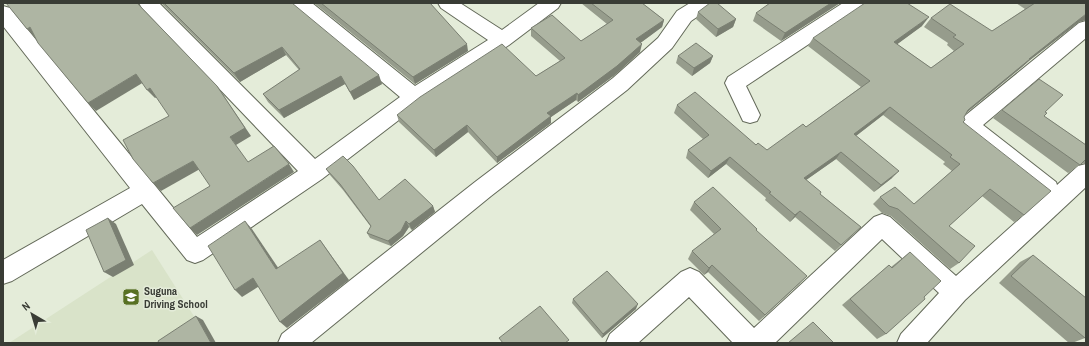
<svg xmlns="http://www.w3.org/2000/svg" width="1089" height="346" viewBox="0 0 1089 346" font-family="'Archivo Narrow',sans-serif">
	<rect width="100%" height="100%" fill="#e4ecd9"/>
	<path fill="#d9e3c9" d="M152 250 211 343H9Z"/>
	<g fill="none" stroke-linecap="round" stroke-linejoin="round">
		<defs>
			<g id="street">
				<path d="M139 3H159L315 159 400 97 294 8 291 3H312L415 86 488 40 441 8 438 3H460L502 30 539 3H561L558 8 509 45 421 103 322 179 203 260 195 263 187 260 142 204 12 281 3 284V260L130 188 3 26V6L10 8 197 237 298 171 142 8Z"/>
				<path d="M690 3H713L710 8 691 21 672 48 627 90 491 196 311 343H278L282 334 475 182 613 78 658 38 677 11Z"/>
				<path d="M843 3H866L863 8 746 86 760 115 757 121 750 123 743 121 725 83 728 77Z"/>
				<path d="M1086 21V38L983 125 1056 182 1057 185 1078 166 1086 164V187L965 300 927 343H897L901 334 939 293 882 239 775 343H733L689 297 638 343H606L610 334 681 272 690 268 699 272 754 328 874 217 882 214 890 217 956 276 1044 197 1040 196 961 131 958 125 961 119 1079 23Z"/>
			</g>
		</defs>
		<use href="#street" stroke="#636959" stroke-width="2"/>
		<use href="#street" fill="#fff" fill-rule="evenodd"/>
	</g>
	<g fill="#969c8c">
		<path d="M161 3H292L382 84 354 100 345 84 284 118 268 102 263 94 299 70 286 55 240 82Z"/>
		<path d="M314 3H430L468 51 415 84Z"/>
		<path d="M581 3H642L664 20 662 27 640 43V52L616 74 578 102 576 100 551 117V123L497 163 468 132 436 157 399 122 397 115 536 76 560 61 531 36V28L581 41 607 24Z"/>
		<path d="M840 3 781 41 753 21 756 13Z"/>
		<path d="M1016 3H1086L1079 22 1030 60 1022 67 966 113 964 117V122L1024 215 1014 222 982 196 949 226 959 263 950 269 891 216 882 213 873 204 880 197 914 204 952 171 943 164 945 162 883 115 856 136 892 178 874 192 836 159 806 180 820 194 861 227 835 251 795 217 790 222 765 200 766 198 726 164 708 178 686 158 688 150 703 139 674 113 677 105 756 145 767 150 806 127 861 87 808 46 813 38 922 26 897 44 931 68 954 51 947 45 948 43 924 27 931 18 992 31 1025 9Z"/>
		<path d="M698 12 736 19 733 27 716 37 696 19Z"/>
		<path d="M678 56H713L710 63 692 76 676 63Z"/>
		<path d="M1002 110 1045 112 1044 116 1086 145V163L1081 164 1068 173 993 118Z"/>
		<path d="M326 169 379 200 433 206 435 212 412 230 409 227 403 236 391 246 370 238 367 233 371 227 343 190 330 175Z"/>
		<path d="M694 202 757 229 756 231 800 283 759 321 708 272 704 275 688 259 692 251 714 234 690 210Z"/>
		<path d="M910 252 924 297 886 334 877 339 842 305 889 265 891 267Z"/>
		<path d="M1033 255 1085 338 1072 343H1069L999 283 1020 262Z"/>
		<path d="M573 299 636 309 602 338 572 303Z"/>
	</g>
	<g fill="#7a7f72">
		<path d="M831 3H840L781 41 785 33Z"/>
		<path d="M1086 14V20L1079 22 1030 60 1022 67 960 118 968 110 1029 59Z"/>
		<path d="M929 17 922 26 888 51 894 42Z"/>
		<path d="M736 19 733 27 716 37 718 29Z"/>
		<path d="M664 20 662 27 635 47 636 39Z"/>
		<path d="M30 27 36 38 27 29Z"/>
		<path d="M467 44 468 51 415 84 413 77Z"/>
		<path d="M642 44 640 52 616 74 578 102V95Z"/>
		<path d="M282 47 286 55 240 82 234 73Z"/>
		<path d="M713 56 710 63 692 76 694 68Z"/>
		<path d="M136 74 144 82 96 111 88 103Z"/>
		<path d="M379 75 382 84 354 100 350 92Z"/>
		<path d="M341 76 345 84 284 118 279 110Z"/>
		<path d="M217 86 251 136 236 145 254 169 230 137Z"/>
		<path d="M150 88 157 97 155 98 147 90Z"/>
		<path d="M577 93 576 100 551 117V123L497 163V157L547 113Z"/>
		<path d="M890 107 883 115 848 142 854 134Z"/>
		<path d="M467 125 468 132 436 157 434 150Z"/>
		<path d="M841 152 836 159 799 185 804 178Z"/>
		<path d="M730 157 726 164 708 178 711 171Z"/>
		<path d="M193 161 200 169 161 191 153 183Z"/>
		<path d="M289 164 294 172 197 235 190 228Z"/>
		<path d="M899 171 892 178 874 192 881 185Z"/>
		<path d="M433 206 435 212 412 230 409 224Z"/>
		<path d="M800 211 795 217 790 222 795 215Z"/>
		<path d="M108 218 116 224 134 265 113 277 104 272Z"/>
		<path d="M245 221 252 229 283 275 276 269Z"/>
		<path d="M406 221 409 227 403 236 391 246 388 241Z"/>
		<path d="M320 240 349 280 287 328 280 322Z"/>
		<path d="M712 265 708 272 704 275 709 268Z"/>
		<path d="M807 276 800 283 759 321 765 315Z"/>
		<path d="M253 278 261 285 242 297 235 290Z"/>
		<path d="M638 304 636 309 602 338 603 334Z"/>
		<path d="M196 316 203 320 216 343H211Z"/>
	</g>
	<g fill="#aeb5a3" stroke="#7a7f72">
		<path d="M6 3H137L217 86 245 128 230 137 248 162 274 146 289 164 190 228 173 208 210 186 193 161 153 183 133 159 123 140 169 116 150 88 147 90 136 74 88 103 38 43 30 27 27 29Z"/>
		<path d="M164 3H292L379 75 350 92 341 76 279 110 263 94 300 69 282 47 234 73Z"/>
		<path d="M321 3H430L467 44 413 77Z"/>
		<path d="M591 3H642L664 20 636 39 642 44 617 66 578 95 577 93 547 113 551 116 497 157 467 125 434 150 397 115 420 97 502 44 536 76 565 58 531 28 552 15 581 41 613 20Z"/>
		<path d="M710 3H717L736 19 718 29 698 12Z"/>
		<path d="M770 3H831L785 33 756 13Z"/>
		<path d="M865 3H907L929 17 894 42 931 68 964 44 953 37 956 35 931 18 950 4 992 31 1035 3H1086V14L1029 59H1030L968 110 964 117 965 120 963 122 1051 191 1024 215 990 189 949 226 975 246 959 263 898 209 889 206 880 197 895 187 914 204 960 164 950 157 952 155 890 107 854 134 899 171 881 185 841 152 804 178 821 192 820 194 861 227 841 245 800 211 795 215 769 193 771 192 730 157 711 171 688 150 709 135 677 105 695 92 756 145 758 143 767 150 803 124 806 127 870 81 813 38Z"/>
		<path d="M696 43 713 56 694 68 678 56Z"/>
		<path d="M1039 79 1063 95 1045 112 1047 113 1044 116 1086 145V159L1080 165 1002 110Z"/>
		<path d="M343 156 353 166 379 200 405 179 433 206 409 224 406 221 401 231 388 241 367 233 371 226 340 184 326 169Z"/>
		<path d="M713 187 757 229 756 230 807 276 765 315 712 265 709 268 692 251 721 229 694 202Z"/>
		<path d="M108 218 126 260 104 272 86 230Z"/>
		<path d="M245 221 276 269 320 240 343 273 280 322 253 278 235 290 208 246Z"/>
		<path d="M910 252 941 281 924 297 925 299 886 334 850 299 889 265 892 268Z"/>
		<path d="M1033 255 1086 298V337L1085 338 1011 276Z"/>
		<path d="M607 271 638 304 603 334 573 299Z"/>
		<path d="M540 306 569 340 565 343H503L499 338Z"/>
		<path d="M196 316 211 343H159L158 341Z"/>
		<path d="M813 322 834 343H788Z"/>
	</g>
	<defs>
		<symbol id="school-square" viewBox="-11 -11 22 22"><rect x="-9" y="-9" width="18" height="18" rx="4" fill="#587123" stroke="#e4ecd9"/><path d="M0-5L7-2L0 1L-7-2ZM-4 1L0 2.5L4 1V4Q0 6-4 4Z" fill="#fff"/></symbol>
	</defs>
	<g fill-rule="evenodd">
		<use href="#school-square" x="121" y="287" width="20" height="20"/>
	</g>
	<g text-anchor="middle" stroke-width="3" stroke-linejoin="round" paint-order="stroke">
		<g font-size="11" font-weight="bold" fill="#393c35" stroke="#e4ecd9" text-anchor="start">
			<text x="144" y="295">Suguna<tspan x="144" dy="13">Driving School</tspan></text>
		</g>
	</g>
	<rect width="1089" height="346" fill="none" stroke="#393c35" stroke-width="8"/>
	<g transform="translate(32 314) rotate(322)" stroke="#e4ecd9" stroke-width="3" paint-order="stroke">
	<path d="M0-3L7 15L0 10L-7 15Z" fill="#393c35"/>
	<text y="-6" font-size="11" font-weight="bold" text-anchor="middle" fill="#393c35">N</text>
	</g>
</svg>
